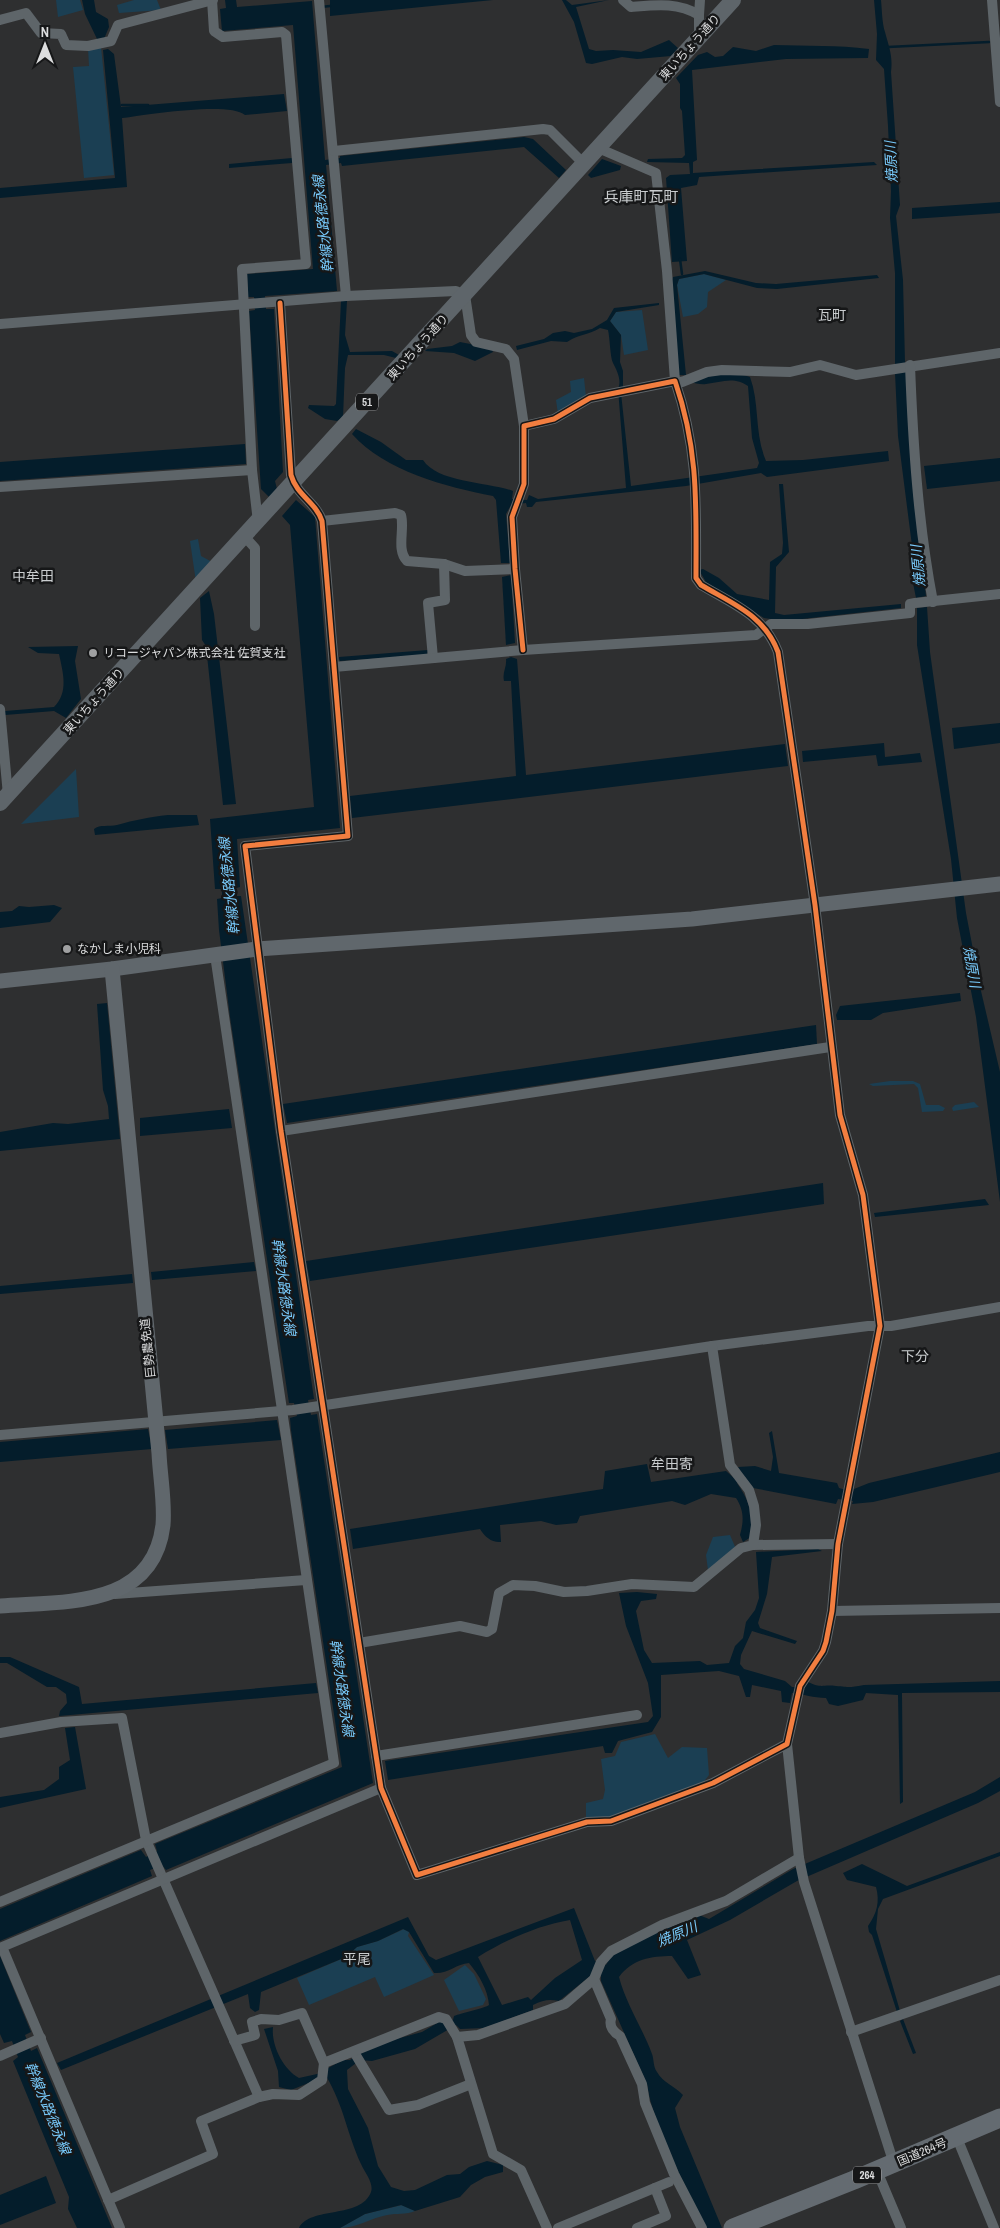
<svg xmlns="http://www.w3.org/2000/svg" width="1000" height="2228" viewBox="0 0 1000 2228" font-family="'Archivo Narrow','Noto Sans JP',sans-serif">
	<rect width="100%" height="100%" fill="#2e2f30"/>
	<g fill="#1b3f53">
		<path d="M56 0H80L83 10 58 17Z"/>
		<path d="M134 0H157L161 10 119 13 117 5Z"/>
		<path d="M101 47 114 175 84 178 73 67 89 66 88 48Z"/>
		<path d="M704 274 726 280 708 292 707 307 698 314 683 317 677 285 679 279Z"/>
		<path d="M642 310 648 350 624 355 621 335 610 321 616 312Z"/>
		<path d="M584 378 586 397 558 414 556 400 571 392 570 381Z"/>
		<path d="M198 539 201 556 214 563 196 582 190 541Z"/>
		<path d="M76 769 79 817 21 824Z"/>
		<path d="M890 1081H913L920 1084 926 1105H939L945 1108 943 1111 922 1112 918 1088 914 1084 873 1086 869 1084Z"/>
		<path d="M974 1102 979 1107 953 1111 952 1108 955 1105Z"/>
		<path d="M730 1535 736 1549 708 1570 706 1555 713 1537Z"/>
		<path d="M655 1734 668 1758 682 1747 707 1748 709 1775 702 1784 610 1819 586 1818V1803L603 1799 605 1790 601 1759 615 1756 621 1742Z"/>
		<path d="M404 1929 409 1932 408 1936 434 1975 384 1997 375 1977 309 2005 297 1978 346 1957 357 1947 378 1941Z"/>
		<path d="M465 1965 474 1974 486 1999 483 2005 459 2011 444 1980Z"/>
		<path d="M402 2205 415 2211C406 2215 397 2213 387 2215 371 2218 356 2228 340 2228L365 2214Z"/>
	</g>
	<g fill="#041d2b" fill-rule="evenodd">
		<path d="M82 0H94L96 12 108 19 109 27 104 39 98 41 85 14Z"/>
		<path d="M225 0H236L237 7 312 1 325 160 340 158V156L524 137 533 139 566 170 559 178 524 147 342 166 341 163 326 165 337 291 265 296 266 309H274L283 472 275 481 277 489 269 497 261 489 249 311 255 310 254 297H248L247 274 313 269 293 25 222 31 220 9 226 8Z"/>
		<path d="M330 0H493L330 16Z"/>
		<path d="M562 0H566L572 5 609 0 576 7 589 49 596 51 613 50 641 52 669 40 678 48 671 56 637 59 622 57 592 64 586 63 574 22Z"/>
		<path d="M874 0H881C882 10 882 23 885 32 889 47 893 56 891 72L900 205 896 216 903 280 905 363 895 365V273L890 218 891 191 888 126 884 69 876 60 877 34Z"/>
		<path d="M774 45C806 46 838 45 869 49L868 58 786 59 692 70 697 160 693 162V173L874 162 877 165 699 177 697 185 681 188 687 261 672 262 666 178 670 175 690 174 689 163 647 162 648 159 682 158 685 155 682 111 680 108V84L676 78 698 55 707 52 715 57 723 56 733 47 756 51Z"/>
		<path d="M108 49 114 54 121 107 284 94 287 111 245 115C229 101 145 115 122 118L127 187 0 198V188L115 178 103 50Z"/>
		<path d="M292 158V163L229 168V164Z"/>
		<path d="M602 159 621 166 620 170 591 178 588 175Z"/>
		<path d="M1000 202V213L912 219V208Z"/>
		<path d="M705 271 756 283 776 284 877 275 879 278 777 289 757 288 704 274 679 279 677 285 686 375H679L671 283 673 277Z"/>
		<path d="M341 301H347L345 335 350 352 392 351 399 355 396 358 384 355H348L345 368 343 417 337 421 325 419 308 408 309 405 334 406 336 404Z"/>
		<path d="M659 303V305L616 312 610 321 621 335 620 362 623 371V387L621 393 631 486 757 468 759 463 752 438 748 386C735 376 720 382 706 384 701 385 695 383 690 382 710 376 730 370 750 377 760 404 754 433 766 461L803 460 888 451 889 461 767 477 761 473 686 486 536 502 532 507H527L526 503 511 505 506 514 510 563H501L496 500 493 496C446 487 385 471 352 434L356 429 381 442 406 460H423C438 483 489 482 513 491L512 499 527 500 529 495 538 499 626 488 618 389C622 380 617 371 613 363 610 357 610 338 608 330L600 328C589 335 578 334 567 342L551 341 517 350 516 346 544 339 553 333 565 331 574 333 592 329 607 320 614 308Z"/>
		<path d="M460 342 491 348 493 352 475 361 454 353 425 351 427 349 452 346Z"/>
		<path d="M906 371 913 490 926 596 916 598 913 583 916 577 898 436 895 373Z"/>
		<path d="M245 444 246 464 0 481V462Z"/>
		<path d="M1000 458V481L927 489 924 466Z"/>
		<path d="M779 484H783L789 552 776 567 775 613 784 615 901 604V608L784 621 764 618 706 582 699 570 703 569 719 578 737 594 769 600 770 562 782 554 783 543Z"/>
		<path d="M296 500 315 517 340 828 237 839 240 887 236 888 237 896H241L314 1399 308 1400 311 1415 317 1414 373 1783 166 1870 162 1865 150 1870 152 1876 0 1941V1909L141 1850 146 1857 157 1851 155 1844 342 1767 291 1430 290 1418 297 1416 294 1403H289L230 1017 219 930 217 899 222 898V889H215L210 819 314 807 290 525 282 516Z"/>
		<path d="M511 575 515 643 506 645 502 577Z"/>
		<path d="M209 591 214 614 236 804 223 805 206 646 202 640 200 598Z"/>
		<path d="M927 607 930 652 966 913 981 991 1000 1072V1202L976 1017 957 918 951 859 917 645V608Z"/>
		<path d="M78 646 75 661 81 699 66 718 54 711 5 715V711L54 707C69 692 63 673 59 654L38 653 28 647Z"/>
		<path d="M428 650 427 655 340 661 339 659V657Z"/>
		<path d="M511 657 517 659 526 775 785 744 788 766 352 818 350 796 516 776 511 681H504C502 672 507 667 506 659Z"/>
		<path d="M1000 723V743L954 749 952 728Z"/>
		<path d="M884 743 885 757 920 753 922 762 878 766 876 755 803 762 802 751Z"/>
		<path d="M168 815H197L199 825 95 835 94 829C100 824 109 827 117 825 135 820 149 817 168 815Z"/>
		<path d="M54 905 62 908 50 922 0 928V912L12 911 19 906 29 907Z"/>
		<path d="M960 993 961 1001 883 1013 871 1020H837L836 1015 840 1006Z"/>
		<path d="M107 1003 120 1139 0 1151V1132L53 1123 68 1124 109 1119 108 1106 103 1090 97 1004Z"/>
		<path d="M816 1025 817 1044 287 1123 283 1104Z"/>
		<path d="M229 1109 232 1128 140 1136V1118Z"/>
		<path d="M823 1183 824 1204 310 1281 306 1261Z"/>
		<path d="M985 1199 989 1205 875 1217 874 1213Z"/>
		<path d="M254 1262 256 1271 152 1280 151 1272Z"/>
		<path d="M132 1274 133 1283 0 1294V1286Z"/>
		<path d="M277 1420 281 1440 168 1449 165 1430Z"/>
		<path d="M148 1429 152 1449 0 1462V1442Z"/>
		<path d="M772 1431 779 1473 837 1483 839 1488 853 1492 854 1489 869 1483 1000 1452V1472L873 1502 852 1504 853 1501 838 1499 836 1504 753 1488 745 1477 737 1483C750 1503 753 1512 751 1537L743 1542 740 1535C744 1521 744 1510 736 1498L711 1494 685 1505 672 1501 580 1516 577 1523 556 1525 541 1521 500 1525 501 1542C492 1543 485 1537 480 1529L353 1549 350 1529 603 1489 605 1471 647 1464 651 1482 726 1471 734 1478 742 1474 738 1467 755 1466 771 1471 773 1457 769 1433Z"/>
		<path d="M818 1549 822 1551 772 1557 767 1594 758 1623 760 1628 797 1641 795 1644 752 1631 741 1655 740 1664 744 1669 785 1681 792 1687 804 1688 808 1682C823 1689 822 1684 836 1686 850 1687 848 1688 864 1685L1000 1681V1692L902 1693 903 1802 900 1804 898 1695 866 1693 863 1700 838 1706 829 1704 826 1698C813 1698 804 1694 792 1693L790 1703 782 1702 781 1691 752 1685 750 1697H746L739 1676 719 1671 661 1675V1717L652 1732 618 1741 612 1753H605L603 1746 388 1780 385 1761 648 1722 653 1716 648 1683 626 1626 619 1593 637 1592 657 1594 656 1599 641 1601 636 1611 644 1650 652 1663 700 1661 707 1665 729 1663 735 1646 743 1638 746 1622 755 1610 759 1598 756 1552Z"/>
		<path d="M0 1657H10L79 1687 82 1704 316 1683 318 1693 59 1716 60 1711 67 1703 66 1694 56 1687H47L7 1663H0Z"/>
		<path d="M75 1727 86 1789 0 1808V1797L44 1790 59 1779V1767L70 1760 65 1728Z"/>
		<path d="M1000 1777V1791L978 1803 797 1881 730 1920 687 1940 701 1975 688 1979 672 1956C651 1956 632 1959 619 1977 626 2004 642 2027 652 2054 654 2059 653 2067 657 2072 663 2083 675 2086 683 2095L675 2108 680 2127 722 2228H706C687 2188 653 2127 647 2084L601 1981V1971L589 1977 559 2001C549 1999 543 2000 533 2005V2010L484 2028 460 2029 456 2025 415 2049 372 2061 360 2060 347 2070 348 2089 368 2128 378 2166 391 2187 404 2191 415 2190 447 2175 460 2174 469 2167 487 2161 503 2165V2172L485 2177 471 2185 460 2197 415 2211 401 2205 365 2214 340 2228H299C310 2206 361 2219 371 2192 374 2183 365 2173 361 2164 347 2134 344 2106 326 2076L291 2090 279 2087 278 2071 264 2029 273 2027C271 2045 283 2069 299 2078L317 2074 343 2060H350L360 2053 389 2041 422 2032 439 2022 453 2020 454 2016C461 2013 486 2008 489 2005 488 1990 479 1975 469 1963 456 1964 448 1974 434 1973L409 1932 403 1929 378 1941 357 1947 346 1957 261 1992 259 2010 255 2012 250 2008 248 1994 61 2070 57 2063 408 1917 429 1956 436 1960 574 1908 595 1961 606 1965 610 1957 656 1932 692 1917 699 1915 709 1919 793 1869 975 1792ZM570 1920 582 1960 555 1978 531 2000 528 1997 502 2005 478 1957C505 1940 539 1925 570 1920Z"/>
		<path d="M1000 1852V1856L883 1899 878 1909 876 1929 900 2011 897 2012 872 1935 869 1932 868 1926C877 1913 880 1902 876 1887L847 1880 843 1873 862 1864 907 1886Z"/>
		<path d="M0 1956 31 2032 25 2035 31 2051 37 2048 112 2228H77L68 2209 69 2197 13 2061 18 2057 12 2041 4 2043 0 2034Z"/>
		<path d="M903 2019 916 2053 913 2054 900 2021Z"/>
		<path d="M46 2176 56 2203 0 2225V2195Z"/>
	</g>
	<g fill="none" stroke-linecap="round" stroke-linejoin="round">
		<g stroke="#041d2b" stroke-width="2.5">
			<path d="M321 7 330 6"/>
			<path d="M888 47 989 42"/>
			<path d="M122 105H148"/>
			<path d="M680 259 682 274"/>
		</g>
		<g stroke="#5e6569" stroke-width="10">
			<path d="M212 0 214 31 223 37 282 32 286 35 306 264 242 269 252 470 258 522"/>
			<path d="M319 0 346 296"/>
			<path d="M623 0 631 7C656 5 677 2 699 15V37"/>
			<path d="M992 0 1000 102"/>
			<path d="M699 15 700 0"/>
			<path d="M0 20 26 13 41 33 61 34 66 45 88 46 111 41 118 25 213 0"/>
			<path d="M598 148 656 173 667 271 675 381 682 382 707 372 722 370 790 372 820 365 856 375 1000 353"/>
			<path d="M334 151 543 129 550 130 579 159 585 162"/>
			<path d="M280 303 291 475C297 496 316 502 322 521L348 836 245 846 281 1131 381 1788 417 1875 587 1822 611 1821 713 1783 787 1744 800 1686 823 1651 826 1642 832 1611 838 1544 880 1326 863 1195 840 1115 815 905 778 652C764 615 733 604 701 585L696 578C696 506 699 451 675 381L590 398 554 419 524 426V484L512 517 515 569 523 650"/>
			<path d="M0 324 346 296 456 291 465 295 471 335 476 342 506 349 514 359 524 426"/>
			<path d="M910 365C913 444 918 524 933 602"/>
			<path d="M0 487 252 470"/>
			<path d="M322 521 395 513 401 515C405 529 396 550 407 561L444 564 465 571 515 569"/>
			<path d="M245 537 255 548V626"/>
			<path d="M433 658 428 603 445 600 444 564"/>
			<path d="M334 667 523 650 756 635 771 624H808L910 613V604L915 603 1000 594"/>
			<path d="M0 709 8 795"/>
			<path d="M281 1131 830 1047"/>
			<path d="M0 1435 293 1410 712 1346 868 1326H891L1000 1307"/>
			<path d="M753 1545 838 1544"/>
			<path d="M115 1594 306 1580"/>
			<path d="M832 1611 1000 1608"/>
			<path d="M359 1643 460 1626 487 1632 492 1629 499 1593 513 1585 535 1586 564 1592 587 1591 632 1584 694 1587 741 1548 753 1545 756 1525 754 1506 749 1490 730 1465 712 1346"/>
			<path d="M0 1733 61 1722 122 1718 146 1840 259 2097"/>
			<path d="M787 1744 799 1858 804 1882 894 2164"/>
			<path d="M376 1756 637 1715"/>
			<path d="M0 1902 334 1763 215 955"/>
			<path d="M594 1979 611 2019C609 2026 613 2032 620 2036L642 2084 645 2103 674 2174 702 2228"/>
			<path d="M851 2032 1000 1980"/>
			<path d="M457 2037 493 2154 521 2170 547 2228"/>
			<path d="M234 2041 255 2035 252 2022 261 2019 279 2020 302 2013 324 2063"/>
			<path d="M354 2052 389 2110 418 2105 471 2084"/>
			<path d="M0 2056 41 2038"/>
			<path d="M957 2138 994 2228"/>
			<path d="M877 2171 901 2228"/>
			<path d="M108 2200 213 2154 201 2121 259 2097 273 2094 299 2095 322 2080 324 2063 439 2017 446 2019 457 2037 478 2035 565 2004 594 1979 601 1962 611 1951 662 1925 726 1901 799 1858"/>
			<path d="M120 2228 2 1947 381 1788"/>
			<path d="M558 2228 669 2182"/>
			<path d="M637 2228 666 2216 655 2188"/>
		</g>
		<g stroke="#60676c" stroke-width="15">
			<path d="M0 981 112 969 257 949 692 919 1000 884"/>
			<path d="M0 1606C64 1601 153 1609 163 1525 165 1502 160 1476 159 1453L112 969"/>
		</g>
		<path stroke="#5e656a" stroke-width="16" d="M0 803 733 0"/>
		<path stroke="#646b71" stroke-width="19" d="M733 2228 854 2180 1000 2118"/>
		<defs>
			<path id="cycleway" d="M280 303 291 475C297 496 316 502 322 521L348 836 245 846 281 1131 381 1788 417 1875 587 1822 611 1821 713 1783 787 1744 800 1686 823 1651 826 1642 832 1611 838 1544 880 1326 863 1195 840 1115 815 905 778 652C764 615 733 604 701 585L696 578C696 506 699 451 675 381L590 398 554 419 524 426V484L512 517 515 569 523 650"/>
		</defs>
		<use href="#cycleway" stroke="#161718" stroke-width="8"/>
		<use href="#cycleway" stroke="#f27e40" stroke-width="5"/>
	</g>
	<g fill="#9fa0a1" stroke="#161718" stroke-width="2">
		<circle cx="93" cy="653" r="5"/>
		<circle cx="67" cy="949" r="5"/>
	</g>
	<g text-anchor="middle" stroke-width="5" stroke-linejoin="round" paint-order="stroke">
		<g fill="#161718" stroke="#a1a2a3" stroke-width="1">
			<rect x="356" y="393.5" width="22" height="17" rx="4"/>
			<rect x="853" y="2166.5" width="28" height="17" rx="4"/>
		</g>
		<g font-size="11" font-weight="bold" fill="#dcddde">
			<text x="367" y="406">51</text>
			<text x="867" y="2179">264</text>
		</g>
		<g font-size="12" fill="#dcddde" stroke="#161718">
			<text transform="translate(690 47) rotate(-48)" y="4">東いちょう通り</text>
			<text transform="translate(418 347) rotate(-48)" y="4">東いちょう通り</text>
			<text transform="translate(94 701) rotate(-48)" y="4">東いちょう通り</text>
			<text transform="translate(148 1348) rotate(-96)" y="4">巨勢農免道</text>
			<text transform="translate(922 2152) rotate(-23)" y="4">国道264号</text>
		</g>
		<g font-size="12" fill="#dcddde" stroke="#161718" text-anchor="start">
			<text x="103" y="657">リコージャパン株式会社 佐賀支社</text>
			<text x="77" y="953">なかしま小児科</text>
		</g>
		<g font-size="14" font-style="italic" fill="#78cafb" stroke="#161718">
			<text transform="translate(891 162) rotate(-93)" y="5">焼原川</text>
			<text transform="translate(323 224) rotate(-96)" y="5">幹線水路徳永線</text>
			<text transform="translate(918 566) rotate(-95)" y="5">焼原川</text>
			<text transform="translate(229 886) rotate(-96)" y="5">幹線水路徳永線</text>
			<text transform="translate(972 967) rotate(80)" y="5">焼原川</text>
			<text transform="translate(284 1287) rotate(82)" y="5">幹線水路徳永線</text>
			<text transform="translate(342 1688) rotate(82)" y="5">幹線水路徳永線</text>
			<text transform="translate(677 1934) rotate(-23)" y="5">焼原川</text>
			<text transform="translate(48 2108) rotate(68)" y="5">幹線水路徳永線</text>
		</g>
		<g font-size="14" fill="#cacdcf" stroke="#161718">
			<text x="832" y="320">瓦町</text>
			<text x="33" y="581">中牟田</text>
			<text x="915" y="1361">下分</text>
			<text x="672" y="1469">牟田寄</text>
			<text x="357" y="1964">平尾</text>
		</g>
		<g font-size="15" fill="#cacdcf" stroke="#161718">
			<text x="641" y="202">兵庫町瓦町</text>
		</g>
	</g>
	<g transform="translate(45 45)" stroke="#161718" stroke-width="4" paint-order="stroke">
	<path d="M0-4L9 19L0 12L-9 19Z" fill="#dcddde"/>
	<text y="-8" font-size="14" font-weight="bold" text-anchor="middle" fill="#dcddde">N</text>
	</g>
</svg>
